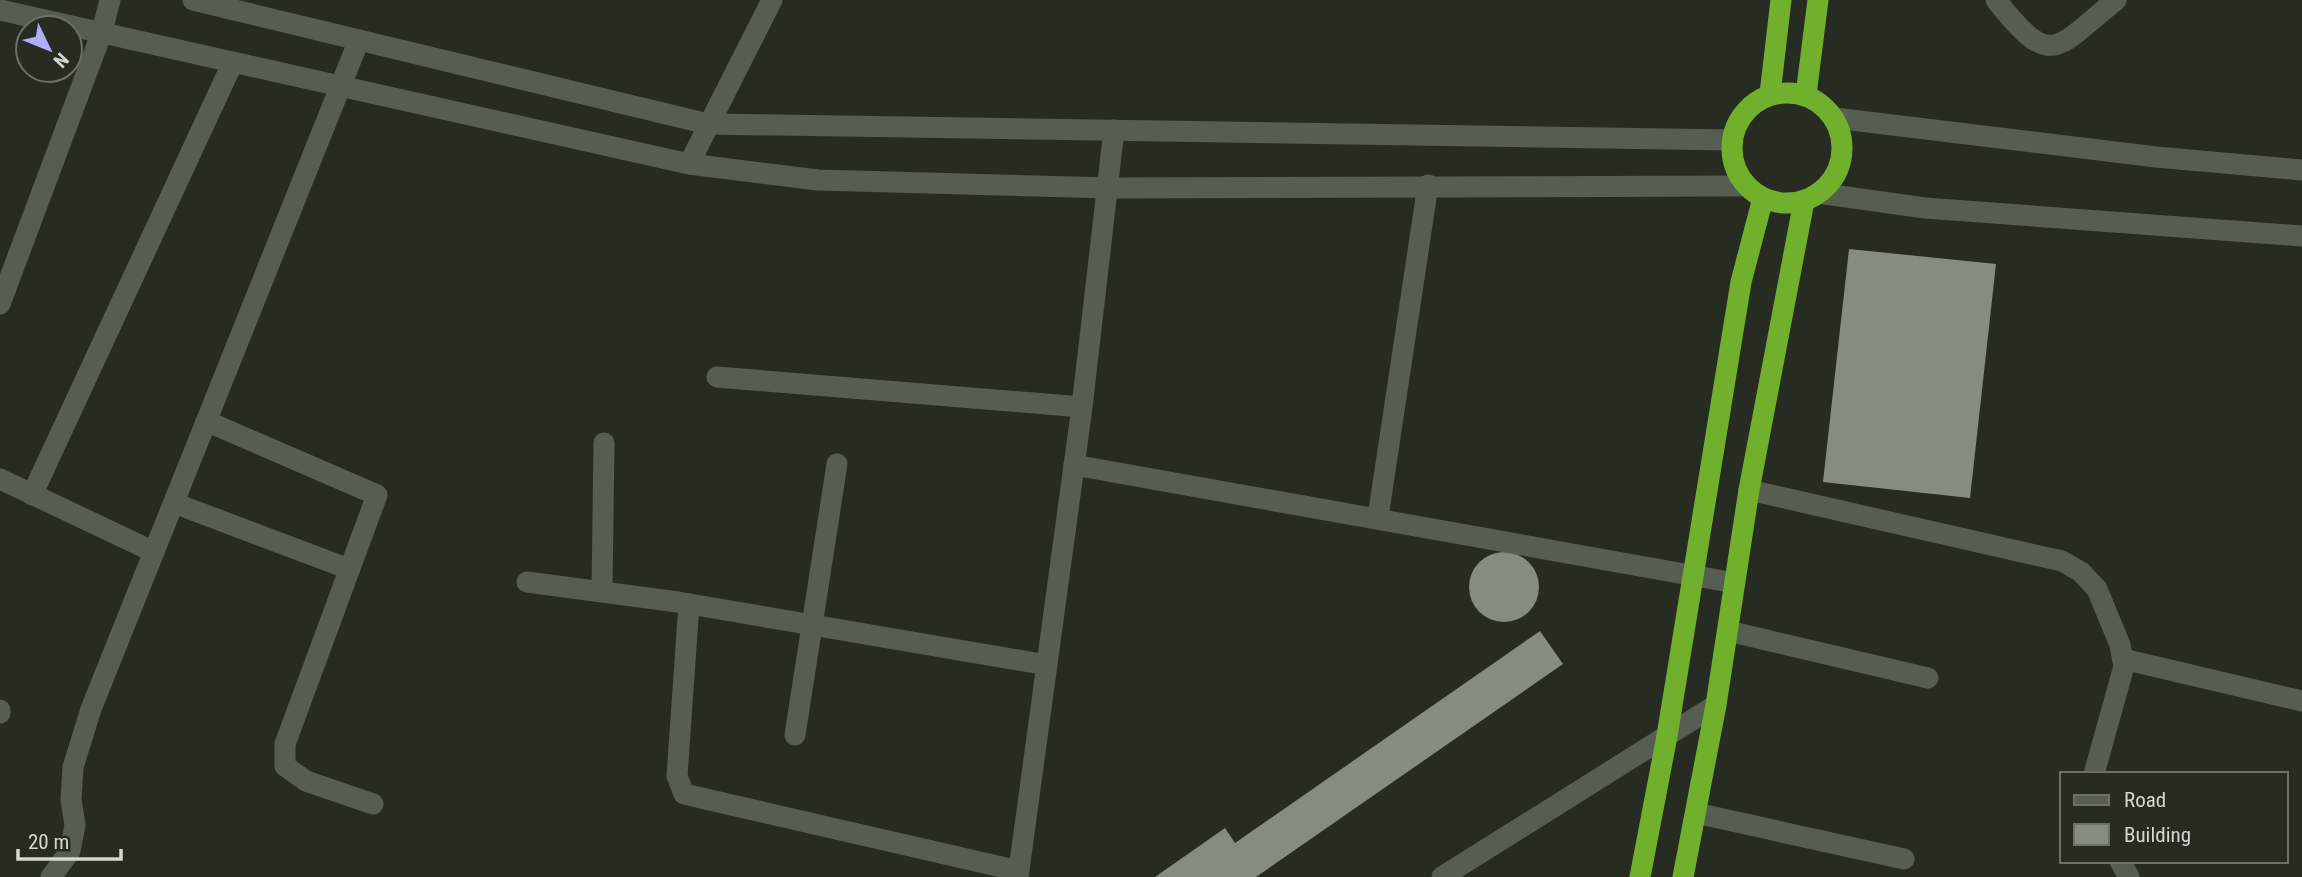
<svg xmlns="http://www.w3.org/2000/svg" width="2302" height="877" viewBox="0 0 2302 877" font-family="'Roboto Condensed',sans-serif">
	<rect width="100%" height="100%" fill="#262c21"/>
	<g fill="#858d80">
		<path d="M1849 249 1996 264 1970 498 1823 482Z"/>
		<circle cx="1504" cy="587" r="35"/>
		<path d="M1540 631 1563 664 1256 877H1155L1225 828 1235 843Z"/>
	</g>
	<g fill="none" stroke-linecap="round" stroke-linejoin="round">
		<g stroke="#565e51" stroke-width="21">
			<path d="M193 0 708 124 1731 140"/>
			<path d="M1996 0C2052 71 2055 49 2116 0"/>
			<path d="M0 10 689 164 818 180 1110 188 1745 186"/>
			<path d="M1835 118 2156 157 2302 170"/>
			<path d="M689 164 772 0"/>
			<path d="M1818 193 1925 208 2302 236"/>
			<path d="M0 304 102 32 110 0"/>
			<path d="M717 377 1082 407"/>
			<path d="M206 421 377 495 285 744V766L306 781 373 804"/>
			<path d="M1074 465 1735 583"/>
			<path d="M0 479 154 552"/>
			<path d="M1749 490 2062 561 2081 572 2097 589 2120 645 2124 666 2094 774"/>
			<path d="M32 495 233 62"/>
			<path d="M174 503 349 569"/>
			<path d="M1378 517 1428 185"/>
			<path d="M527 582 678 602 1047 665"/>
			<path d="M602 590 604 443"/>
			<path d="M689 604 677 776 684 794 1019 871"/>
			<path d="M1728 631 1928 678"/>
			<path d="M2123 659 2302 701"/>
			<path d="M0 710V713"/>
			<path d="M795 735 837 464"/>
			<path d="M1696 813 1904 859"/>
			<path d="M2120 861 2129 877"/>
			<path d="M51 877 70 851 75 825 71 800 73 767 91 709 359 40"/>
			<path d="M1018 877 1082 407 1114 130"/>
			<path d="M1442 877 1716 705"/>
		</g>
		<g stroke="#70b02d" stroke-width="21">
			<circle cx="1787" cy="148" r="55"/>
			<path d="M1770 94 1781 0"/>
			<path d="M1806 95 1818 0"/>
			<path d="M1640 877 1667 736 1741 282 1763 198"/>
			<path d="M1683 877 1716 705 1749 490 1804 201"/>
		</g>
	</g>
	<rect x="2060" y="772" width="228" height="91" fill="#262c21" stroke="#6b7167" stroke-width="2"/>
	<rect x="2074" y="795" width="35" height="10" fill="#565e51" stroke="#6b7167" stroke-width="2"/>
	<text x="2124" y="807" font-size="21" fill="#d3d8d0">Road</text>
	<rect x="2074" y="824" width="35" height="21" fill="#858d80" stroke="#6b7167" stroke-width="2"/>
	<text x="2124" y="842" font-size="21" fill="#d3d8d0">Building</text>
	<g transform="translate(49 49) rotate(133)"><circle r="33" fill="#262c21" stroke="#6b7167" stroke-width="2"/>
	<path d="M0-5L12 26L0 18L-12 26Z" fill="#adaffb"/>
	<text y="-10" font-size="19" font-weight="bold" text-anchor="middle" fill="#d3d8d0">N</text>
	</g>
	<path d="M18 849v10h103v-10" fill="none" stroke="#d3d8d0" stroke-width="3.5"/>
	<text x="28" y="849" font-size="21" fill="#d3d8d0" stroke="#262c21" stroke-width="5" paint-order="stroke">20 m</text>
</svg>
